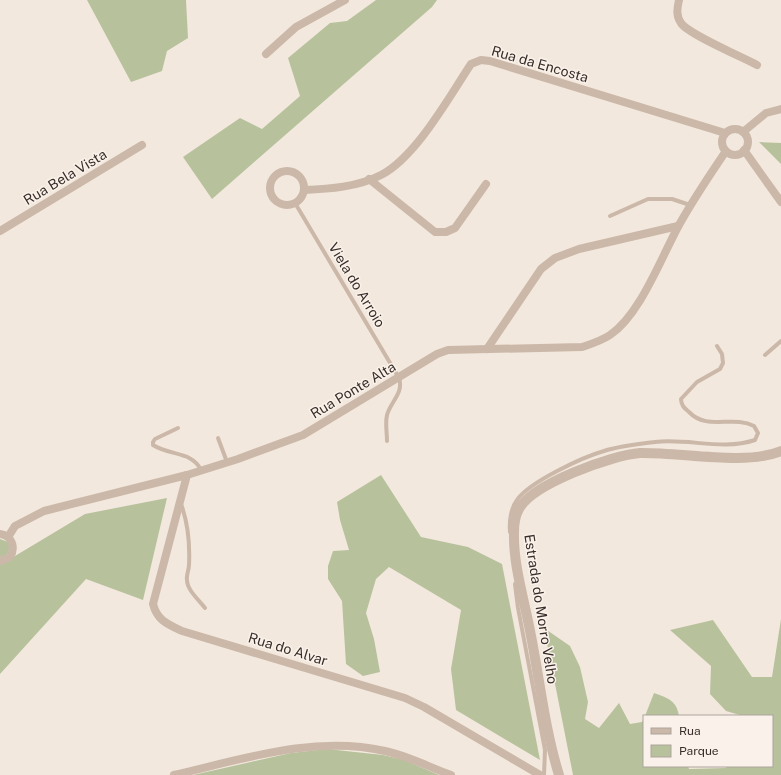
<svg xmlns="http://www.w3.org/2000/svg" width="781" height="775" viewBox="0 0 781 775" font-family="'Public Sans',sans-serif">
	<rect width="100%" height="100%" fill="#f3e8dd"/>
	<g fill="#b7c29d">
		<path d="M87 0H186L188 38 167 51 162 71 131 82Z"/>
		<path d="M376 0H437L432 7 212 199 183 157 240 118 262 129 300 96 288 58 330 23 347 21Z"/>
		<path d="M759 142 781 143V164Z"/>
		<path d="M381 475 421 537 468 547 502 564 540 760 456 710 451 669 461 610 389 567 376 579 366 613 374 639 380 672 363 676 346 664 342 601 328 579V566L333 551 349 550 340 520 337 502Z"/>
		<path d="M167 498 143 600 86 579 0 674V565L85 514Z"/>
		<path d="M0 539 8 542 10 547 7 555 0 557Z"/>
		<path d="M781 619V775H573L544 628 570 646 580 667 588 702 585 719 599 728 619 703 630 724 642 722 644 718V766H688L689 769 725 768 729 766H772V716H743L726 711 710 694 711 666 670 630 713 620 752 677H772Z"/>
		<path d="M654 693C668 698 677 701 679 716H645Z"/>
		<path d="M327 749 383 755 404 760 439 775H193L291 753Z"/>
	</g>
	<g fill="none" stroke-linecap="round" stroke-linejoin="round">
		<g stroke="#cbb8a9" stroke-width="4">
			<path d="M295 203 399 378C404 393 391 401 387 415 385 423 387 432 387 441"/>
			<path d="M610 216 648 199H672L690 205"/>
			<path d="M765 355 781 341"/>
			<path d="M178 428 155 439 153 442V445C170 456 192 451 201 470"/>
			<path d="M218 438 227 462"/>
			<path d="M181 504C188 523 190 544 189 565 189 570 186 575 187 580 187 590 199 600 205 608"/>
			<path d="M510 532C509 521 511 508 517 500 529 482 583 457 604 451 620 446 639 444 655 442 689 438 722 451 755 440L758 433 754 426C733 415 707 431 689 412 684 408 681 405 681 399L697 382 720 369 723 363 722 354 717 346"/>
			<path d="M515 584 518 608 545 750 544 775"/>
		</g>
		<g stroke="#cbb8a9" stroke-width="8">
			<path d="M679 0C677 9 676 16 681 23 688 34 742 57 757 65"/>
			<path d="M266 54 296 27 345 0"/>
			<circle cx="735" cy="142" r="13"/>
			<path d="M743 132 766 113 781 109"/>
			<path d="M744 150 781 202"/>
			<circle cx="287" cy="188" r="17"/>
			<path d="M369 179 435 232H446L455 228 486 184"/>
			<path d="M304 190C329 189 358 187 381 175 416 157 449 97 471 64L481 60 490 61 725 133"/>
			<path d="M0 231 142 145"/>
			<path d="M487 349 541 269 555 258 579 249 678 226"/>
			<path d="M187 475 153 604C157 620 167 624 182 631L405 698 424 707 540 775"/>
			<path d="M0 534C12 536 16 547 10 557L0 561"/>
			<path d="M8 537 15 526 44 511 187 475 238 459 303 435 437 354 448 350 582 347C591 344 601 341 610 335 640 315 661 258 679 225 693 200 709 176 726 151"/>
			<path d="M174 775C243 759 314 735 385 751 408 756 429 767 451 775"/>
		</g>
		<path stroke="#cbb8a9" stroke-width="10" d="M559 775C545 730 540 682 531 636 525 602 513 566 514 532 514 524 515 516 519 509 532 484 612 455 640 453 681 452 745 466 781 451"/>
	</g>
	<g text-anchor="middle" stroke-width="3" stroke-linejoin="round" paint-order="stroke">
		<g font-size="14" fill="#382d29" stroke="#faf2ea">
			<text transform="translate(540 64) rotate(16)" y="5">Rua da Encosta</text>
			<text transform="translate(65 177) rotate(-31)" y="5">Rua Bela Vista</text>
			<text transform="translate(357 285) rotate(59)" y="5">Viela do Arroio</text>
			<text transform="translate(353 390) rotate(-31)" y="5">Rua Ponte Alta</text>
			<text transform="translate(541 609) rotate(81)" y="5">Estrada do Morro Velho</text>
			<text transform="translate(288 649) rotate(17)" y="5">Rua do Alvar</text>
		</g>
	</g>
	<rect x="643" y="715" width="130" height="52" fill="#faf2ea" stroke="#aca39d"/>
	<rect x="651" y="728" width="20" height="6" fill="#cbb8a9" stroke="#aca39d"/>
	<text x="679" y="735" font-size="12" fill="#382d29">Rua</text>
	<rect x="651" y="745" width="20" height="12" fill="#b7c29d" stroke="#aca39d"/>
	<text x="679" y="755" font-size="12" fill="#382d29">Parque</text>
</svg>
